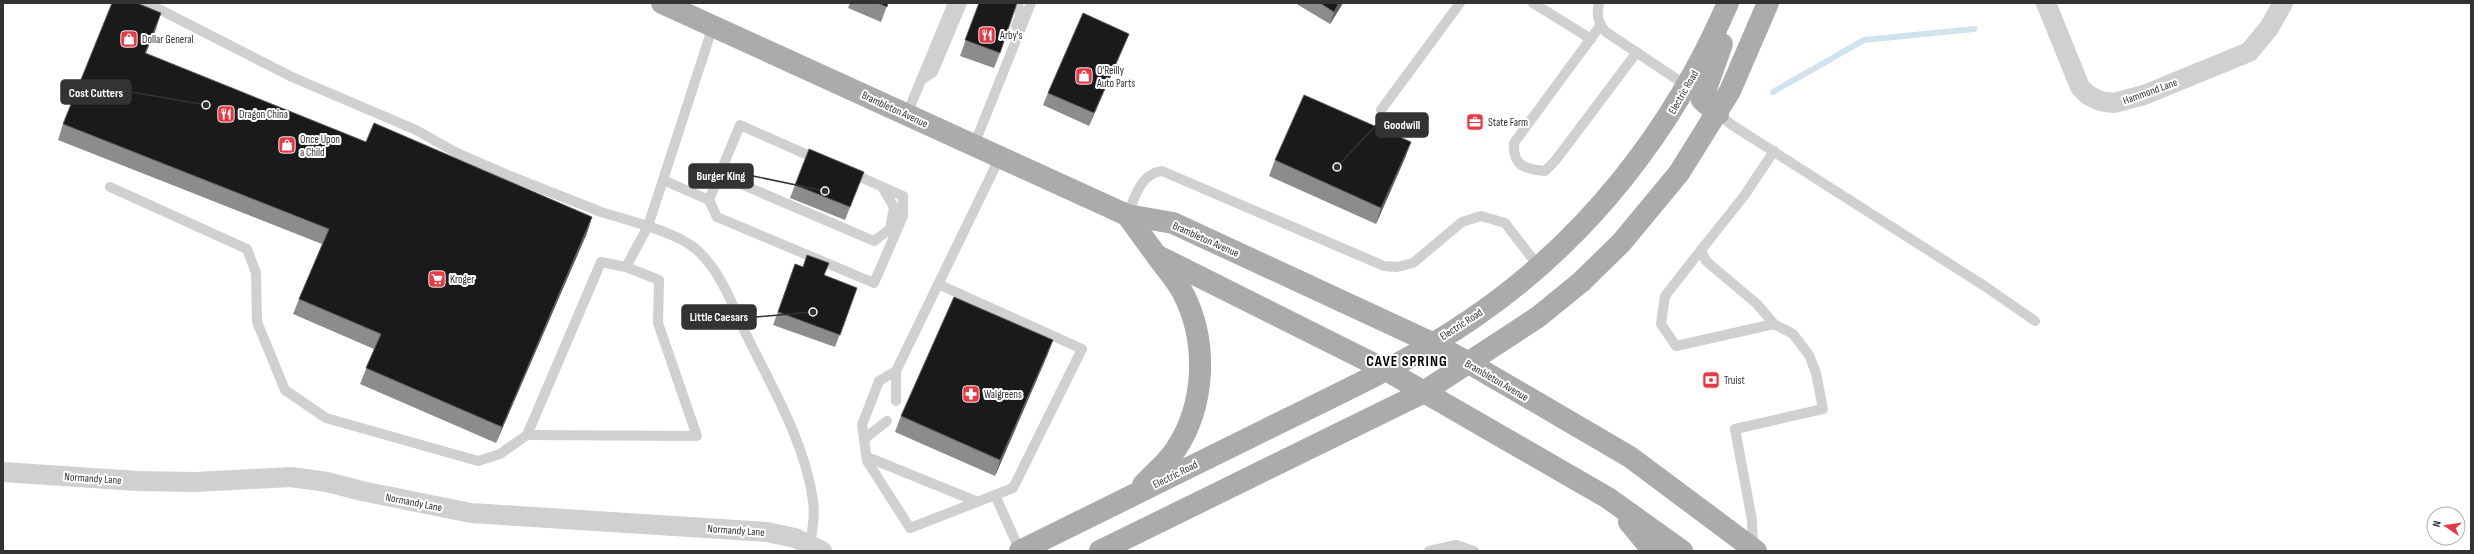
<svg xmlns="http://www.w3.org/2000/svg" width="2474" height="554" viewBox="0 0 2474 554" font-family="'Sofia Sans Condensed',sans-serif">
	<rect width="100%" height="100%" fill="#fff"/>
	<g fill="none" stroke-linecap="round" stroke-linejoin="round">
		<path stroke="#cfe2ee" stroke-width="6" d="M1773 92 1864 40 1974 29"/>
		<g stroke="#d0d0d0" stroke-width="10">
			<path d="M1533 3 1591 39"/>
			<path d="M1599 3C1596 15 1598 23 1606 32L1687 86"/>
			<path d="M713 26 648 226C667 233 689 240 703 256 722 276 733 306 744 330 770 384 805 441 813 501 815 516 813 529 810 543"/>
			<path d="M1016 26 1020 16 1018 3"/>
			<path d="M1600 26 1514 143C1513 166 1524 169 1545 171L1555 161 1637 52"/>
			<path d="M921 80 933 72 962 3"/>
			<path d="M1381 110 1460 3"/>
			<path d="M907 114 953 3"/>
			<path d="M1718 114 1732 125 1986 287 2035 321"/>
			<path d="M974 145 1031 3"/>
			<path d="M720 175 874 241 890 229 894 207 882 187"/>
			<path d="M663 180 709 200 740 125 819 160"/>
			<path d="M110 187 247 249 256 273 257 322 285 390 326 418 478 461 500 454 527 435 601 262 626 267 648 226 601 212 510 176 455 152 416 130 292 77 147 3"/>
			<path d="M709 200 717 217 874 283 903 216V196L849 172"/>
			<path d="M1127 215C1136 196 1140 174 1162 171L1384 266 1397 267 1413 263 1462 222 1481 216 1505 223 1539 267"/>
			<path d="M1701 250 1665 296 1661 324 1676 346 1774 324"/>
			<path d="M938 284 1082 349 1013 488 910 528 867 461 862 425 879 381 896 371 1000 157"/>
			<path d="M896 371V401"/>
			<path d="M527 435 697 436 658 323 659 280 626 267"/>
			<path d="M864 439 887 421"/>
			<path d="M867 457 978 502"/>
			<path d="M995 495 1020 551"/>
			<path d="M1753 549 1752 520 1735 429 1823 409 1816 373 1809 355 1793 334 1774 324 1757 304 1706 261 1701 250 1744 196 1774 151"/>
			<path d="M1429 551 1456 545 1474 551"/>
		</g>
		<g stroke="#d0d0d0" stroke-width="20">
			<path d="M2046 3 2080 87 2088 95 2100 101 2114 103 2144 95 2249 52 2269 28 2283 3"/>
			<path d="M3 472 137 481 195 482 291 477 327 482 362 491 471 513 767 532 795 538 822 551"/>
		</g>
		<g stroke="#ababab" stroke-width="22">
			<path d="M662 3 1127 215 1173 223 1432 343 1469 363 1630 457 1756 551"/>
			<path d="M1718 114 1702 100 1722 44"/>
			<path d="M1127 215 1156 255 1386 370 1608 498 1682 551"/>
			<path d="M1143 485C1153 474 1168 462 1176 449 1205 405 1208 343 1184 295 1178 282 1167 270 1158 258"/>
			<path d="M1629 522 1653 551"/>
			<path d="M1020 551C1102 511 1183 470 1265 430 1335 395 1408 363 1473 318 1587 240 1673 130 1728 3"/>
			<path d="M1100 551 1422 393 1538 317 1581 282 1621 243 1679 173 1730 91 1768 3"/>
		</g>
	</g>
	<g fill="#8c8c8c">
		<path d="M850 3H888L881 22 848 8Z"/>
		<path d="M979 3 1000 53 994 68 960 56Z"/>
		<path d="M1295 3H1343L1330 24Z"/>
		<path d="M156 29 146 53 366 142 592 217 587 233 496 443 360 384 374 349 293 314 299 299 322 244 58 140 63 124Z"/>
		<path d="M1129 34 1124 46 1089 126 1043 105 1048 93Z"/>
		<path d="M1411 142 1405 158 1376 224 1269 176 1275 160Z"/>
		<path d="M864 172 845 220 790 198 795 185Z"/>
		<path d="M795 264 857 288 835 347 773 325Z"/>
		<path d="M1053 340 1047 356 995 476 895 432 901 416Z"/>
	</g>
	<g fill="#5f5f5f">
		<path d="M1339 3H1343L1330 24 1334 12Z"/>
		<path d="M161 13 156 29 139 69 145 53Z"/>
		<path d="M1129 34 1124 46 1089 126 1094 113Z"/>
		<path d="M1411 142 1405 158 1376 224 1381 208Z"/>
		<path d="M592 217 587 233 496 443 502 427Z"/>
		<path d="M1053 340 1047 356 995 476 1000 460Z"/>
	</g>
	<g fill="#1a1a1a" stroke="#5f5f5f">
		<path d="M112 3H137L161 13 145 53 366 142 374 123 592 217 502 427 366 368 381 334 299 299 329 229 63 124Z"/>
		<path d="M878 3H888L887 7Z"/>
		<path d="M979 3H1017L1000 53 965 40Z"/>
		<path d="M1320 3H1339L1334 12Z"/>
		<path d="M1083 13 1129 34 1094 113 1048 93Z"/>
		<path d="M1304 95 1411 142 1381 208 1275 160Z"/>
		<path d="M809 149 864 172 850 207 795 185Z"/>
		<path d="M807 255 829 263 824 275 857 288 840 335 778 312 795 264 803 267Z"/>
		<path d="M954 297 1053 340 1000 460 901 416Z"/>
	</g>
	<defs>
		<symbol id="restaurant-square" viewBox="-11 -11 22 22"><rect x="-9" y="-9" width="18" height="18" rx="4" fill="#e63946" stroke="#fff"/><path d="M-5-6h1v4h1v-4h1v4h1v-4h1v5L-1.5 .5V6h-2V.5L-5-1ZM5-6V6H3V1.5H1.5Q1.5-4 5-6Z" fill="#fff"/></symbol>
		<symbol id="shop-square" viewBox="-11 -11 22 22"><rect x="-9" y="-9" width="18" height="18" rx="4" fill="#e63946" stroke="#fff"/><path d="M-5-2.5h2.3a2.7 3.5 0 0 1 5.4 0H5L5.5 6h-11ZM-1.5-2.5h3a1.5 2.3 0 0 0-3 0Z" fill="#fff"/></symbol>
		<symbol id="office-square" viewBox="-11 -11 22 22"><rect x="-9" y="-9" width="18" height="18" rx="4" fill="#e63946" stroke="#fff"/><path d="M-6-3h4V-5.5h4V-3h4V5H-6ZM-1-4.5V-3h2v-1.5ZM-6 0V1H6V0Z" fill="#fff"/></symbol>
		<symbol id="supermarket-square" viewBox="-11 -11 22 22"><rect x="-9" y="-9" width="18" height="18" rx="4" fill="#e63946" stroke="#fff"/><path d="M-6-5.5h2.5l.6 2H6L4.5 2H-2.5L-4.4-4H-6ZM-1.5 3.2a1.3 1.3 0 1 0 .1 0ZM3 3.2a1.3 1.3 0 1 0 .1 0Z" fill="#fff"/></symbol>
		<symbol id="bank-square" viewBox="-11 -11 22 22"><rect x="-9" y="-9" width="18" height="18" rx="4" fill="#e63946" stroke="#fff"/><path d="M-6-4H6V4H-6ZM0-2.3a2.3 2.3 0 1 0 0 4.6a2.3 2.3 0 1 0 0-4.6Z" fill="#fff"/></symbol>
		<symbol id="pharmacy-square" viewBox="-11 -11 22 22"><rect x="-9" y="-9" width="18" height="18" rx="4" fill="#e63946" stroke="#fff"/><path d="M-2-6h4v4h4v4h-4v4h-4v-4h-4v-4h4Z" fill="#fff"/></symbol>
	</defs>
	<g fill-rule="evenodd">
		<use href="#restaurant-square" x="977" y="25" width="20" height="20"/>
		<use href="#shop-square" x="119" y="29" width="20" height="20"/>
		<use href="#shop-square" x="1074" y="66" width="20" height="20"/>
		<use href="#restaurant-square" x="216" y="104" width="20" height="20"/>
		<use href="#office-square" x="1465" y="112" width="20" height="20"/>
		<use href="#shop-square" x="277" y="135" width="20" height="20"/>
		<use href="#supermarket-square" x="427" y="269" width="20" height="20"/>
		<use href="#bank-square" x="1701" y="370" width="20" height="20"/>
		<use href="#pharmacy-square" x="961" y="384" width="20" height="20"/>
	</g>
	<g text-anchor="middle" stroke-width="4" stroke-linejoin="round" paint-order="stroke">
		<g font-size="11" fill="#333" stroke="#fff" text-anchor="start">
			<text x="1000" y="39">Arby's</text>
			<text x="142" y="43">Dollar General</text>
			<text x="1097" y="74">O'Reilly<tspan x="1097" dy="13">Auto Parts</tspan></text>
			<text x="239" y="118">Dragon China</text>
			<text x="1488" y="126">State Farm</text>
			<text x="300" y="143">Once Upon<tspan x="300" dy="13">a Child</tspan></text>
			<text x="450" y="283">Kroger</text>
			<text x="1724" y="384">Truist</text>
			<text x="984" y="398">Walgreens</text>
		</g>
		<g font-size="11" fill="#333" stroke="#fff">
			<text transform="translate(2150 91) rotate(-20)" y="4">Hammond Lane</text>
			<text transform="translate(1683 92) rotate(-60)" y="4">Electric Road</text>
			<text transform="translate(895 109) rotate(25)" y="4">Brambleton Avenue</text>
			<text transform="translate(1206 239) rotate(24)" y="4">Brambleton Avenue</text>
			<text transform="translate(1461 324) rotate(-33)" y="4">Electric Road</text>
			<text transform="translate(1497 380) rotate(30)" y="4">Brambleton Avenue</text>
			<text transform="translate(1175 474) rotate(-26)" y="4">Electric Road</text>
			<text transform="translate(93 478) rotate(4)" y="4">Normandy Lane</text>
			<text transform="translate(414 502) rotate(11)" y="4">Normandy Lane</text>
			<text transform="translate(736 530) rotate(4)" y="4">Normandy Lane</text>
		</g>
		<g font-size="15" font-weight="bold" letter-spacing="1" fill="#000" stroke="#fff">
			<text x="1407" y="366">CAVE SPRING</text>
		</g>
	</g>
	<path fill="none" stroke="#333" stroke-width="1.5" d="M206 105L131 92M1337 167L1376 125M825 191L753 176M813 312L756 317"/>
	<g fill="#333" stroke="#fff" stroke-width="1.5">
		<circle cx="206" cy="105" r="4"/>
		<circle cx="1337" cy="167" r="4"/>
		<circle cx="825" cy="191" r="4"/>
		<circle cx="813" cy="312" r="4"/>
	</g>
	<g fill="#333" stroke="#333" stroke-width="1.5">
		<rect x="61" y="80" width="70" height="24" rx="4"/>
		<rect x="1376" y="113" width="52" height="24" rx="4"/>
		<rect x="689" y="164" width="64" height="24" rx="4"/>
		<rect x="682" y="305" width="74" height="24" rx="4"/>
	</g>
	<g font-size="12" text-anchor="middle" font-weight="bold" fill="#fff">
		<text x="96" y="97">Cost Cutters</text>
		<text x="1402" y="129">Goodwill</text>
		<text x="721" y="180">Burger King</text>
		<text x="719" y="321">Little Caesars</text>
	</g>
	<rect width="2474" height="554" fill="none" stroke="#333333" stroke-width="8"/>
	<g transform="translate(2446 526) rotate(283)"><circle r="19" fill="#ffffff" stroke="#adadad"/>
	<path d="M0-3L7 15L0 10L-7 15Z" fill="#e63946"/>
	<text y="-6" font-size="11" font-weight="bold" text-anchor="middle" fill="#333333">N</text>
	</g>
</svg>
